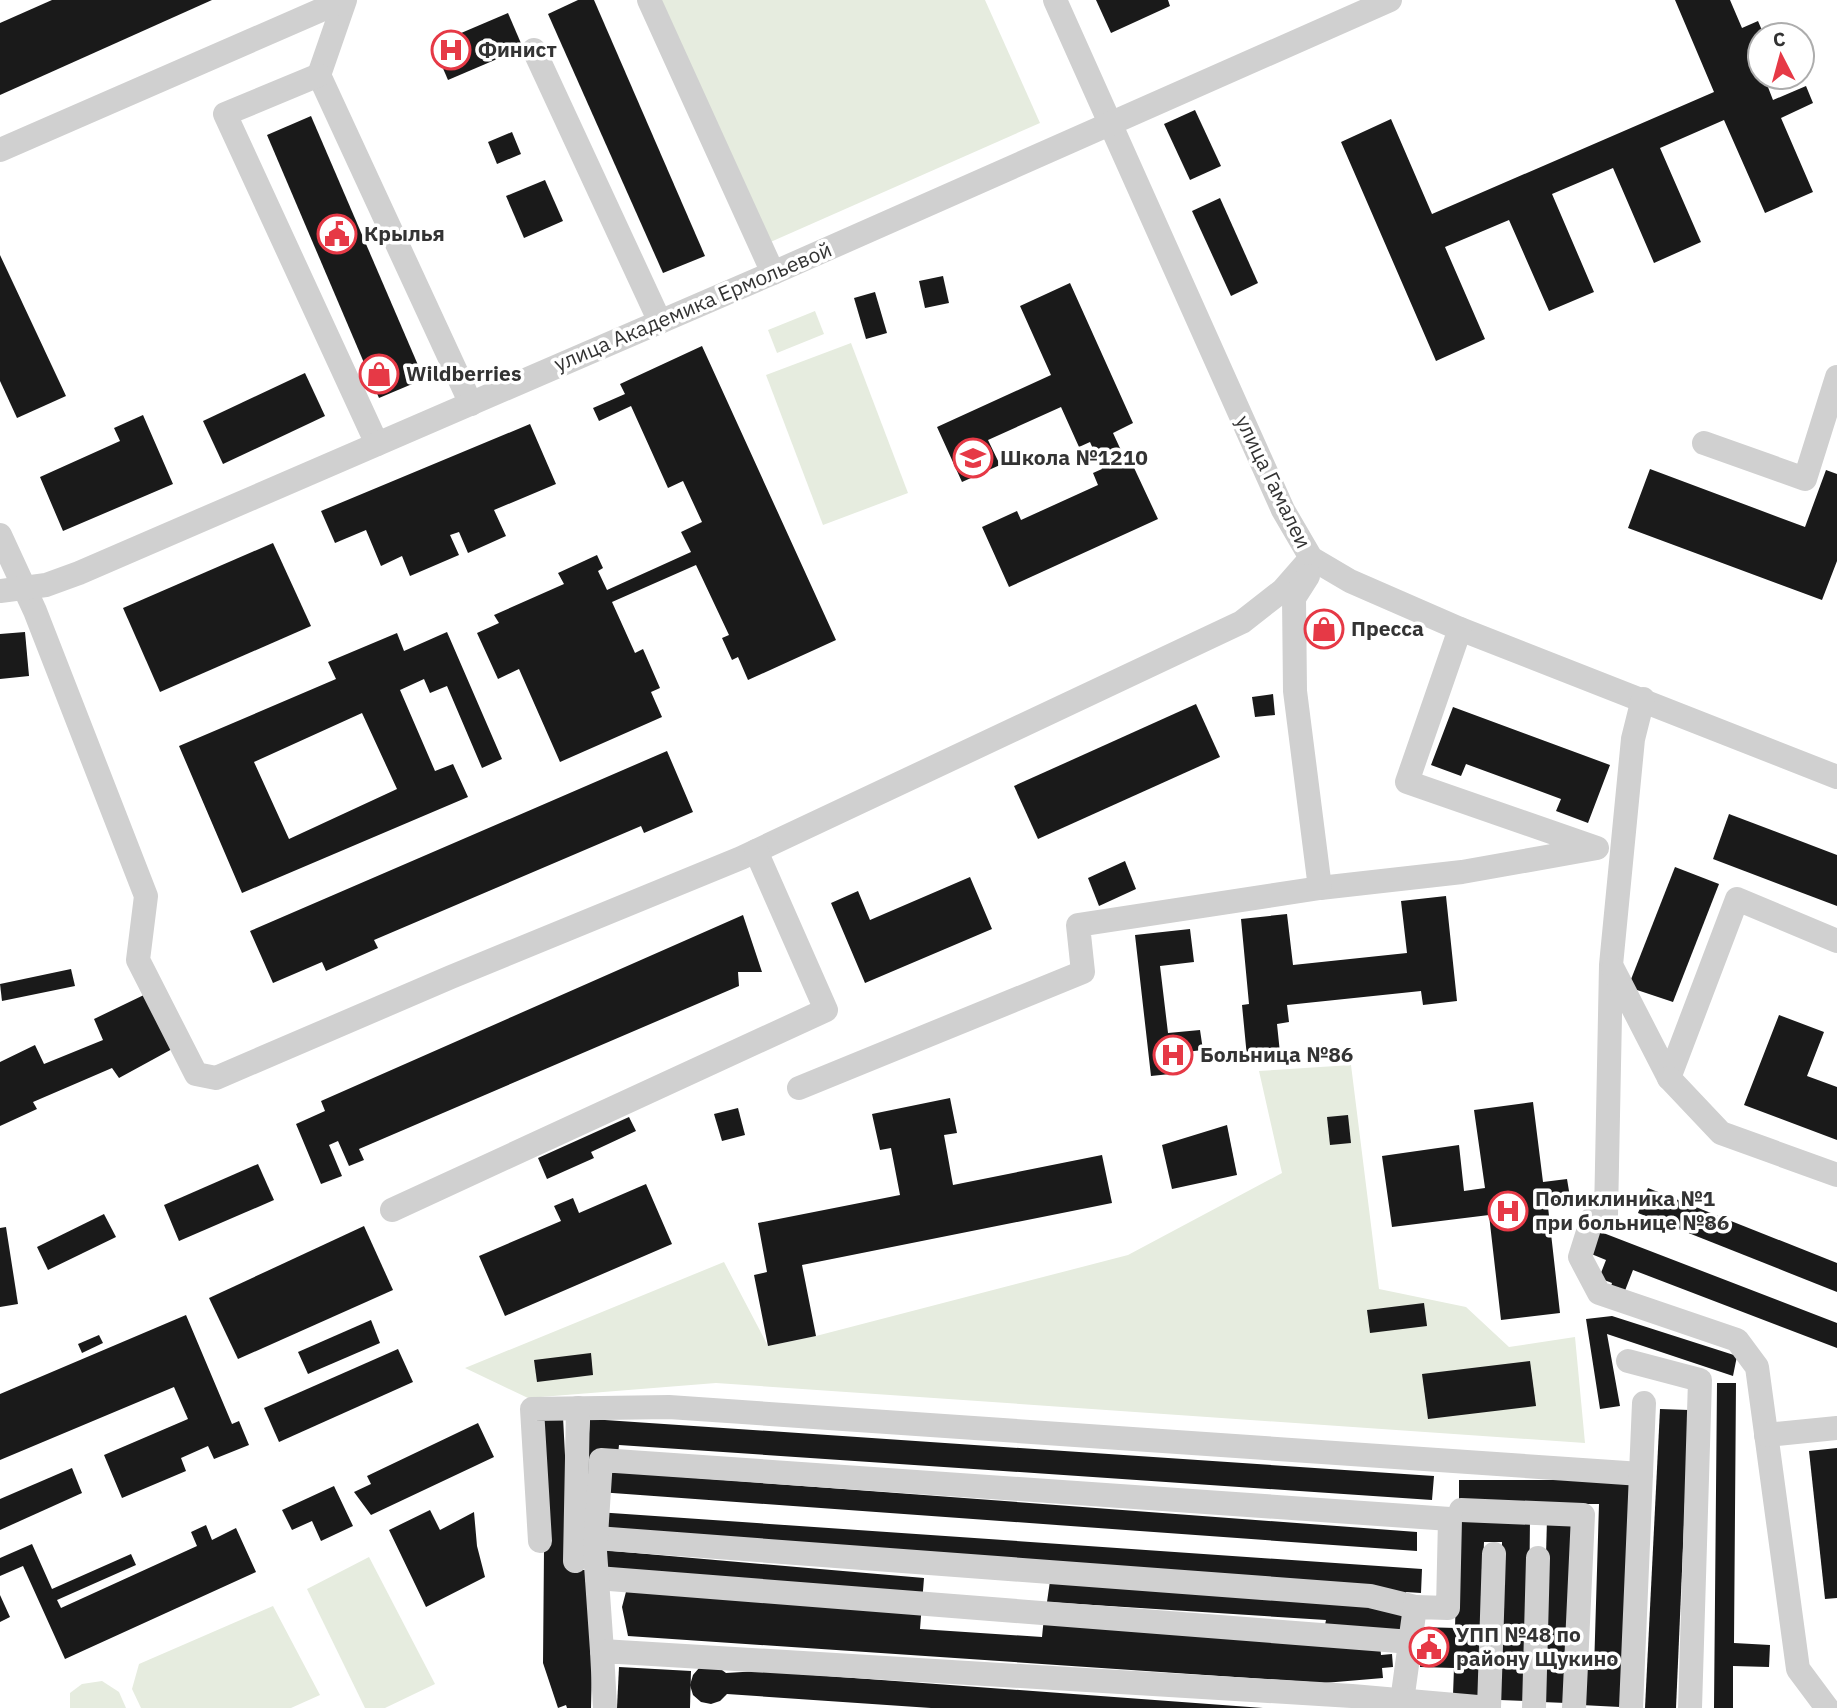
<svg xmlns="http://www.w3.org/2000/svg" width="1837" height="1708" viewBox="0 0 1837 1708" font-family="'IBM Plex Sans',sans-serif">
	<rect width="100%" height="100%" fill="#fff"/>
	<g fill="#e6ecdf">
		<path d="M658 0H985L1040 123 766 244Z"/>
		<path d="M815 311 824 334 777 353 768 330Z"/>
		<path d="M851 343 908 493 823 525 766 375Z"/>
		<path d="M1351 1065 1379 1289 1466 1307 1509 1347 1575 1337 1585 1443 716 1383 528 1398 465 1368 724 1262 768 1346 816 1336 1128 1255 1282 1173 1259 1071Z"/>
		<path d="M369 1557 435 1684 385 1708H365L307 1589Z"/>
		<path d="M273 1606 320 1695 291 1708H141L132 1689 139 1664Z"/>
		<path d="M102 1681 119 1692 126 1708H70V1693L82 1684Z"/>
	</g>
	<g fill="#1a1a1a" fill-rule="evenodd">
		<path d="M52 0H212L0 95V23Z"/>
		<path d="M578 0H594L705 256 663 273 548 14Z"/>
		<path d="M1096 0H1168L1170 6 1111 33Z"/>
		<path d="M1675 0H1730L1742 28 1758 21 1764 35H1760V77H1777L1766 82 1773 100 1806 86 1813 103 1781 118 1813 192 1765 213 1724 120 1660 148 1701 242 1654 263 1613 168 1552 194 1594 292 1549 311 1509 220 1445 247 1485 339 1436 361 1341 142 1391 119 1432 214 1714 92Z"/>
		<path d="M508 13 523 48 448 80 433 45Z"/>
		<path d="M1195 110 1221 166 1190 180 1164 124Z"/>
		<path d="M311 116 424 379 379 398 267 135Z"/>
		<path d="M512 132 521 154 497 164 488 142Z"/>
		<path d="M545 180 563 221 524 238 506 196Z"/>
		<path d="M1220 198 1258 283 1231 296 1192 211Z"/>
		<path d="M0 255 66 396 17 418 0 381Z"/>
		<path d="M943 276 949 303 925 308 919 281Z"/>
		<path d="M1070 283 1133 423 1113 433 1125 459 1129 457 1158 519 1009 587 982 527 1017 511 1021 520 1098 485 1093 473 1102 469 1090 442 1079 447 1061 407 988 440 1000 465 962 482 937 427 1051 375 1020 306Z"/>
		<path d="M875 292 887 333 866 339 854 298Z"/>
		<path d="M702 346 836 640 748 680 738 657 732 660 722 638 729 635 696 565 612 602 635 653 643 649 660 688 651 692 662 717 560 762 519 669 498 679 477 633 499 623 494 615 564 584 558 573 597 555 603 568 598 571 607 590 691 552 681 532 702 522 683 481 668 488 631 406 599 421 593 408 625 394 620 384Z"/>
		<path d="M305 373 325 416 223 464 203 421Z"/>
		<path d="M143 415 173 484 63 531 40 477 120 441 114 428Z"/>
		<path d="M530 424 556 484 494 510 506 536 468 553 459 532 450 535 459 555 410 576 402 556 381 566 366 530 335 543 321 511Z"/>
		<path d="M1650 469 1805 527 1826 470 1837 474V561L1822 600 1628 528Z"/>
		<path d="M273 543 311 626 160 692 123 608Z"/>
		<path d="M25 632 29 676 0 679V634Z"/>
		<path d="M447 632 502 759 482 768 447 686 430 693 424 679 400 690 435 771 453 764 468 797 242 893 179 746 336 679 328 662 397 633 404 651ZM362 713 397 789 289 839 254 762Z"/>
		<path d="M1273 694 1275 715 1255 717 1252 697Z"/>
		<path d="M1196 704 1220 757 1038 839 1014 786Z"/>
		<path d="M1453 707 1610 765 1588 823 1556 811 1561 799 1466 764 1461 776 1431 765Z"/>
		<path d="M667 751 693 812 644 833 641 826 374 940 378 948 326 971 322 962 273 983 250 931Z"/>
		<path d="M1729 814 1837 855V906L1713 859Z"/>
		<path d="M1125 861 1136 889 1099 906 1088 878Z"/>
		<path d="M1675 867 1719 884 1673 1002 1628 987Z"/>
		<path d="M970 877 992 929 865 983 831 903 858 891 870 920Z"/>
		<path d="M1446 896 1457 1001 1423 1005 1421 991 1287 1005 1289 1022 1277 1024 1280 1053 1247 1057 1242 1005 1249 1004 1241 919 1287 914 1293 965 1407 953 1401 901Z"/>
		<path d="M743 915 762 972H738L739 986 359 1149 364 1160 349 1166 338 1141 329 1145 342 1176 321 1184 296 1124 325 1111 321 1101Z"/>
		<path d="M1190 929 1194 962 1160 966 1168 1033 1200 1030 1203 1050 1168 1054 1170 1074 1151 1076 1135 935Z"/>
		<path d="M71 969 75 986 2 1001 0 984Z"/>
		<path d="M148 993 174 1048 119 1078 112 1068 33 1102 37 1109 0 1126V1062L35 1045 44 1064 103 1040 94 1019Z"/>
		<path d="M1779 1015 1824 1032 1807 1076 1837 1087V1140L1744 1105Z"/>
		<path d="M950 1098 957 1133 944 1135 953 1185 1102 1155 1112 1203 802 1265 816 1336 768 1346 754 1275 767 1272 758 1223 900 1195 891 1148 880 1150 872 1114Z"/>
		<path d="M1533 1102 1543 1182 1567 1179 1571 1203 1548 1207 1560 1313 1501 1320 1489 1215 1392 1227 1382 1156 1459 1145 1464 1191 1485 1188 1474 1110Z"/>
		<path d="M738 1108 745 1135 722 1141 714 1114Z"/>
		<path d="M1348 1115 1351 1143 1330 1145 1327 1117Z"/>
		<path d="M629 1117 636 1131 591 1152 594 1158 547 1179 538 1158Z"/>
		<path d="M1227 1125 1237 1175 1172 1189 1162 1145Z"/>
		<path d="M258 1164 274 1200 179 1241 164 1205Z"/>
		<path d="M646 1184 672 1244 505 1316 479 1256 561 1221 554 1206 573 1198 579 1213Z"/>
		<path d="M1648 1188 1837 1263V1292L1638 1213Z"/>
		<path d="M104 1214 116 1237 48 1270 37 1247Z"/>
		<path d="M364 1226 393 1290 238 1359 209 1298Z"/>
		<path d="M6 1227 18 1304 0 1307V1228Z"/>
		<path d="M1593 1229 1837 1323V1348L1633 1270 1621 1301 1608 1295 1612 1283 1599 1278 1606 1260 1584 1251Z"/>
		<path d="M1424 1303 1427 1326 1370 1333 1367 1310Z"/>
		<path d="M186 1315 232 1424 239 1421 249 1445 214 1459 208 1446 181 1458 186 1471 122 1498 104 1455 188 1419 174 1387 0 1460V1394Z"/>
		<path d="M1612 1316 1737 1356 1733 1376 1607 1334 1620 1406 1600 1409 1586 1319Z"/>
		<path d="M371 1320 380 1343 308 1374 298 1352Z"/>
		<path d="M99 1335 103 1343 82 1353 78 1344Z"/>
		<path d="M398 1349 413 1382 279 1442 264 1408Z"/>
		<path d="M591 1353 593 1375 537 1382 534 1360Z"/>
		<path d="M1530 1361 1536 1406 1428 1419 1422 1374Z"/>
		<path d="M1717 1383H1736L1734 1643 1770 1645 1769 1667 1733 1666V1708H1714Z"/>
		<path d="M1660 1409 1689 1410 1676 1708H1645Z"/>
		<path d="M563 1417 571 1570H594L591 1708H567L566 1705 558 1708 543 1663 544 1550 537 1419Z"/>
		<path d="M590 1419 1434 1476 1432 1500 619 1445 616 1472 1417 1532V1551L585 1491Z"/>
		<path d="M478 1423 494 1457 371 1515 354 1492 371 1484 367 1476Z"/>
		<path d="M1837 1448V1598L1825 1599 1809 1451Z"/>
		<path d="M72 1468 82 1493 0 1530V1499Z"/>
		<path d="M1459 1480H1632L1620 1707 1581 1705 1582 1670H1594L1599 1504H1459Z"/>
		<path d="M334 1486 353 1526 321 1541 312 1521 292 1530 282 1510Z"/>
		<path d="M430 1510 440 1530 474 1512 477 1546 485 1577 426 1607 389 1530Z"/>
		<path d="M582 1511 1422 1569 1421 1593 1406 1592 1403 1630 1380 1644 1381 1655 1392 1654 1393 1667 1382 1668 1383 1678 1324 1683 628 1636 622 1607 627 1588 604 1571 601 1550 924 1578 920 1629 1042 1637 1044 1617 1325 1625 1326 1620 1047 1602 1050 1581 581 1531Z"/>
		<path d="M1458 1517 1530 1519 1528 1701 1500 1700 1502 1542H1484L1479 1668 1483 1697 1453 1695 1454 1668 1420 1667 1421 1627 1455 1628Z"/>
		<path d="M1547 1519H1572L1566 1703 1542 1702Z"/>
		<path d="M206 1525 212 1540 236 1528 256 1572 65 1659 23 1566 0 1576V1558L32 1544 52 1589 131 1554 136 1565 57 1600 61 1608 197 1546 191 1532Z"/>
		<path d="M0 1595 10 1617 0 1622Z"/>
		<path d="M619 1667 691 1671 690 1708H617Z"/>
		<path d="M718 1667 726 1673 759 1671 1263 1708H931L727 1694 720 1701 711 1704 701 1702 693 1695 690 1685 693 1675 699 1668Z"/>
	</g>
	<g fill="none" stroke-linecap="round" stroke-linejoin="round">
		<g stroke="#d0d0d0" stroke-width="24">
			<path d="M345 0 319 75 471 404"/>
			<path d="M649 0 773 273"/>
			<path d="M1055 0 1283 510 1311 558 1350 581 1460 629 1837 777"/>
			<path d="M534 50 660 322"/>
			<path d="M319 75 225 114 377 444"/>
			<path d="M0 150 344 0"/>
			<path d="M1704 443 1805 479 1837 377"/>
			<path d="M0 535 35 611 146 896 138 960 196 1074 216 1078 451 977 741 858 1242 622 1283 590 1311 558"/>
			<path d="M0 591 46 585 79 573 773 273 1390 0"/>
			<path d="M1643 699 1633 739 1611 965 1606 1216 1592 1219 1580 1257 1599 1293 1737 1340 1757 1367 1798 1669 1827 1708"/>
			<path d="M1320 888 1462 872 1597 848 1407 782 1460 629"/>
			<path d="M1613 969 1669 1078 1737 899 1837 941"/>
			<path d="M1669 1078 1721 1133 1837 1175"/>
			<path d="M799 1088 1083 972 1078 925 1320 888 1295 691 1294 598 1308 576"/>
			<path d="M392 1210 826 1010 756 851"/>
			<path d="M1628 1361 1700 1380 1690 1708"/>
			<path d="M1766 1435 1837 1428"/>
			<path d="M1461 1510 1583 1515 1574 1708"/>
			<path d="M596 1538 1370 1596 1415 1607"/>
			<path d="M540 1541 532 1409 669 1407 1641 1474"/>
			<path d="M575 1561 578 1408"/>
			<path d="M597 1578 1411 1642"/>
			<path d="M602 1651 595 1551 601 1460 1450 1519 1448 1608 1415 1607 1402 1701"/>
			<path d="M605 1708 602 1651 1352 1696 1489 1708"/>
			<path d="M1489 1708 1494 1554"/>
			<path d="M1534 1708 1538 1558"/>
			<path d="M1631 1708 1644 1403"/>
		</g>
	</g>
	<defs>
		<symbol id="hospital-ring" viewBox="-11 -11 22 22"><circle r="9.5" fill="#fff" stroke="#e63946" stroke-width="1.5"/><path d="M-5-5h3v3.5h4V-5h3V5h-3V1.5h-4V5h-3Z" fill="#e63946"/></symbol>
		<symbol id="civic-ring" viewBox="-11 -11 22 22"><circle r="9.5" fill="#fff" stroke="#e63946" stroke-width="1.5"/><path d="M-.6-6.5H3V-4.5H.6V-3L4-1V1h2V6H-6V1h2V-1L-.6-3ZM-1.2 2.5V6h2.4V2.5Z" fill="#e63946"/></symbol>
		<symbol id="shop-ring" viewBox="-11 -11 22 22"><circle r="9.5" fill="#fff" stroke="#e63946" stroke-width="1.5"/><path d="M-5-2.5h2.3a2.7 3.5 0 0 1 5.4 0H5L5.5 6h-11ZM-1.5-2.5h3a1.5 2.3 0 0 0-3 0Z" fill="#e63946"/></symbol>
		<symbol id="school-ring" viewBox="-11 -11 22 22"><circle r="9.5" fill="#fff" stroke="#e63946" stroke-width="1.5"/><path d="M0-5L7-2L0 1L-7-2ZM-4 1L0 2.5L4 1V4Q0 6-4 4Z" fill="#e63946"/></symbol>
	</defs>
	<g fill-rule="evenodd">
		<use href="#hospital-ring" x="429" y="28" width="44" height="44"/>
		<use href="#civic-ring" x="315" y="212" width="44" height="44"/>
		<use href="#shop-ring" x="357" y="352" width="44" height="44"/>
		<use href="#school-ring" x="951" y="436" width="44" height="44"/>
		<use href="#shop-ring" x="1302" y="607" width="44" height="44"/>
		<use href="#hospital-ring" x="1151" y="1033" width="44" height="44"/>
		<use href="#hospital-ring" x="1486" y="1189" width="44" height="44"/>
		<use href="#civic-ring" x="1407" y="1625" width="44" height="44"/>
	</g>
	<g text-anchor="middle" stroke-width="7" stroke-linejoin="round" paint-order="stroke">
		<g font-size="21" font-weight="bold" fill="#333" stroke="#fff" text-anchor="start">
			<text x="478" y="57">Финист</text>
			<text x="364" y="241">Крылья</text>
			<text x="406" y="381">Wildberries</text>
			<text x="1000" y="465">Школа №1210</text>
			<text x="1351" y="636">Пресса</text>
			<text x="1200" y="1062">Больница №86</text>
			<text x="1535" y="1206">Поликлиника №1<tspan x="1535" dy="24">при больнице №86</tspan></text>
			<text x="1456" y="1642">УПП №48 по<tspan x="1456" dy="24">району Щукино</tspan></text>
		</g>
		<g font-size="21" fill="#333" stroke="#fff">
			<text transform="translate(693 307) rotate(-23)" y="7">улица Академика Ермольевой</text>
			<text transform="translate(1273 482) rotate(64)" y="7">улица Гамалеи</text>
		</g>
	</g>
	<g transform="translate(1781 56) rotate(354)"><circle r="33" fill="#ffffff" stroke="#adadad" stroke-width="2"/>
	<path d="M0-5L12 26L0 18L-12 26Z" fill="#e63946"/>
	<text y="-10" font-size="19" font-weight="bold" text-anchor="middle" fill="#333333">С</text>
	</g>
</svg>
